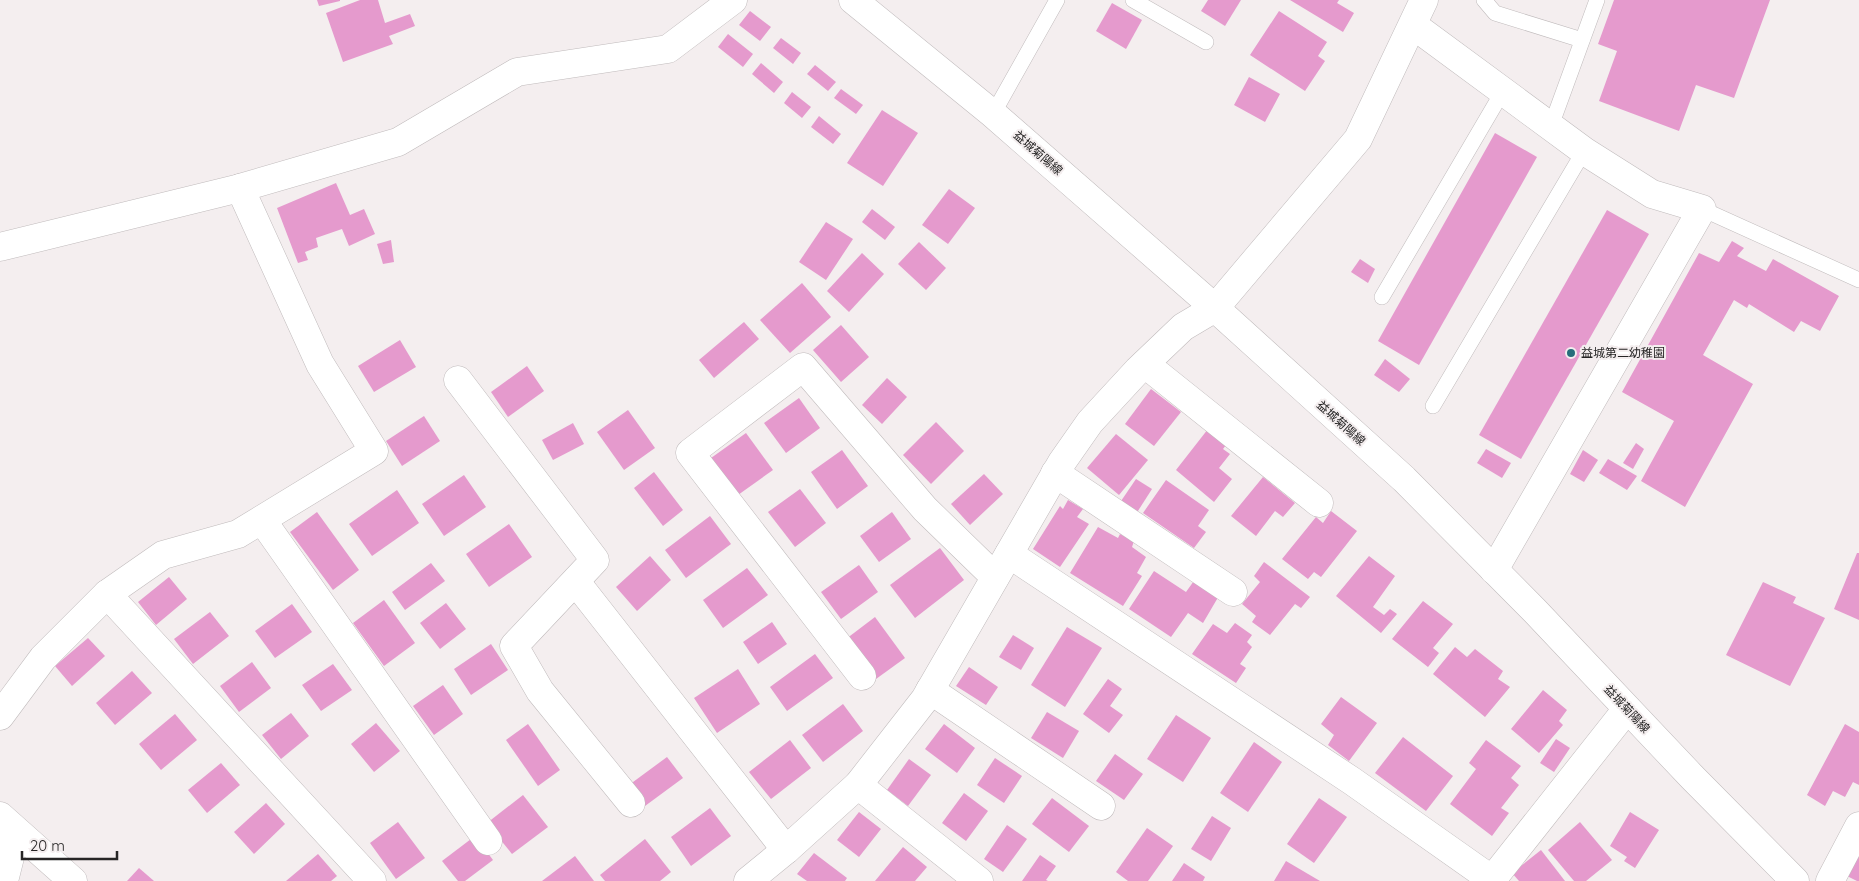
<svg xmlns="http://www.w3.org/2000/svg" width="1859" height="881" viewBox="0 0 1859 881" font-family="Quicksand,'Noto Sans JP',sans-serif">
	<rect width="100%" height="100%" fill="#f4eeef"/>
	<g fill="#e59acd">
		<path d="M317 0H340V1L319 6Z"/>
		<path d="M360 0H378L385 23 410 14 415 26 389 36 393 44 343 62 326 13Z"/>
		<path d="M1208 0H1241L1225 26 1201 11Z"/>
		<path d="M1290 0H1339L1337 3 1354 13 1343 32Z"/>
		<path d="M1614 0H1770L1734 98 1696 85 1679 131 1599 101 1617 51 1598 44Z"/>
		<path d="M1112 3 1142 20 1126 49 1096 31Z"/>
		<path d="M750 11 771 27 760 41 739 25Z"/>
		<path d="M1279 11 1327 42 1318 56 1325 61 1305 91 1250 55Z"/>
		<path d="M728 34 753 54 743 67 718 47Z"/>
		<path d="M781 38 801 53 793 64 773 48Z"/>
		<path d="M761 63 783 82 774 93 752 74Z"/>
		<path d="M815 65 836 82 828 91 807 74Z"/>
		<path d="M1249 77 1280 94 1265 122 1234 105Z"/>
		<path d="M841 89 863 105 856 114 834 98Z"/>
		<path d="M792 92 811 107 802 118 784 103Z"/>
		<path d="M882 110 918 133 883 186 847 163Z"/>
		<path d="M819 116 841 134 833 144 811 127Z"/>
		<path d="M1495 133 1537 157 1419 365 1378 341Z"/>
		<path d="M336 183 350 215 364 209 375 234 349 246 342 229 316 238 318 247 305 252 308 260 298 263 277 208Z"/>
		<path d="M949 189 975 208 948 244 922 225Z"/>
		<path d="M872 209 895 227 885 240 862 222Z"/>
		<path d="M1607 210 1649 234 1521 459 1479 435Z"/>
		<path d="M826 222 853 239 826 280 799 262Z"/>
		<path d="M391 240 394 262 383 264 377 244Z"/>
		<path d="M1732 241 1744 248 1737 256 1766 271 1773 259 1839 296 1820 331 1801 321 1794 332 1749 304 1747 308 1734 300 1703 355 1753 384 1685 507 1641 481 1674 421 1622 392 1699 253 1719 262Z"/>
		<path d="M919 242 946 268 926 290 898 264Z"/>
		<path d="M862 253 884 274 849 312 827 291Z"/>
		<path d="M1360 259 1375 269 1368 283 1351 272Z"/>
		<path d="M802 283 831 317 790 353 760 320Z"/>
		<path d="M744 322 759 339 714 378 699 360Z"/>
		<path d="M841 325 869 357 841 382 813 350Z"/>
		<path d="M400 340 416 367 374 392 358 366Z"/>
		<path d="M1385 359 1410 379 1399 392 1374 375Z"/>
		<path d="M527 366 544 391 508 417 491 392Z"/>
		<path d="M887 378 907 397 882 424 862 405Z"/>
		<path d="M1151 389 1181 412 1154 446 1125 424Z"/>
		<path d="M799 398 820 428 786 453 764 423Z"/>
		<path d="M628 410 655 448 624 470 597 432Z"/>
		<path d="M424 416 440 441 402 466 386 441Z"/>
		<path d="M936 422 964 451 931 484 903 455Z"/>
		<path d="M573 423 584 444 553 460 542 440Z"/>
		<path d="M1208 429 1226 445 1223 449 1230 454 1219 468 1232 479 1214 502 1176 470Z"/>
		<path d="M746 433 773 470 738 495 711 458Z"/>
		<path d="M1116 434 1148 460 1119 495 1087 468Z"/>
		<path d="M1636 443 1644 449 1633 469 1623 463Z"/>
		<path d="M1486 449 1511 463 1502 478 1477 463Z"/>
		<path d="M842 450 868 486 837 509 811 472Z"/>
		<path d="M1583 450 1598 460 1584 482 1570 474Z"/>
		<path d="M1608 459 1637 476 1627 490 1599 473Z"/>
		<path d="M654 472 683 510 663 526 634 488Z"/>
		<path d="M984 474 1003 494 970 525 951 504Z"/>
		<path d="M464 475 486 507 444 536 422 504Z"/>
		<path d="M1263 477 1295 503 1283 517 1275 511 1256 536 1231 516Z"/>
		<path d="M1136 479 1152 489 1136 514 1119 504Z"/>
		<path d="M1166 480 1209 510 1198 526 1206 532 1194 548 1143 513Z"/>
		<path d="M800 489 826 523 795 547 768 512Z"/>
		<path d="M397 490 419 523 372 556 349 524Z"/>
		<path d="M1068 500 1083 509 1077 517 1089 524 1060 567 1033 549 1060 506 1063 509Z"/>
		<path d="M1331 511 1357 531 1321 577 1314 572 1308 579 1282 559 1316 517 1323 523Z"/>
		<path d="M317 512 359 570 333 590 290 532Z"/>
		<path d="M892 512 911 539 879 562 860 536Z"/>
		<path d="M710 516 731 544 686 578 665 550Z"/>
		<path d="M509 524 532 557 489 587 466 554Z"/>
		<path d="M1098 527 1118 538 1120 534 1134 541 1132 547 1146 557 1137 573 1142 576 1123 606 1070 573Z"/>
		<path d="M940 548 964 580 915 618 890 585Z"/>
		<path d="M1857 553H1859V620L1834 609Z"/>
		<path d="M650 556 671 580 637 611 616 587Z"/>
		<path d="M1369 556 1395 576 1373 607 1384 615 1390 609 1397 614 1381 633 1336 596Z"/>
		<path d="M1264 562 1310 597 1301 608 1295 604 1270 635 1252 622 1256 616 1242 604 1260 582 1254 576Z"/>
		<path d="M431 563 445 581 405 610 392 592Z"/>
		<path d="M859 565 878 592 841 619 821 592Z"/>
		<path d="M747 568 768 595 723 628 703 600Z"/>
		<path d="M1154 571 1186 592 1196 578 1220 594 1203 623 1188 613 1171 637 1129 609Z"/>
		<path d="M169 577 187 599 156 625 138 602Z"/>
		<path d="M1763 582 1796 597 1793 603 1825 618 1790 686 1726 655Z"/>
		<path d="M384 600 415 643 384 666 353 623Z"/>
		<path d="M1423 601 1453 624 1433 648 1439 653 1428 667 1392 639Z"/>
		<path d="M446 603 466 629 440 649 420 623Z"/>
		<path d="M292 604 312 632 275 658 255 631Z"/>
		<path d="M210 612 229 636 193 664 174 639Z"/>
		<path d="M875 617 905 658 876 679 846 639Z"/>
		<path d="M772 622 787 644 758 664 743 642Z"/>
		<path d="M1235 623 1252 635 1247 642 1252 647 1240 664 1246 668 1236 683 1192 654 1213 624 1227 633Z"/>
		<path d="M1067 627 1102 648 1065 707 1031 685Z"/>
		<path d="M1013 635 1034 648 1021 670 999 657Z"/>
		<path d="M88 638 105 656 72 686 55 666Z"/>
		<path d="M491 644 508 670 471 695 454 669Z"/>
		<path d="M1455 647 1467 657 1475 649 1503 671 1498 679 1510 687 1485 717 1433 674Z"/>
		<path d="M815 654 833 678 787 711 770 687Z"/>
		<path d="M252 662 271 688 239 712 220 686Z"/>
		<path d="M333 664 352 690 321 711 302 685Z"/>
		<path d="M969 667 998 687 986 705 956 686Z"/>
		<path d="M738 669 760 704 717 733 694 698Z"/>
		<path d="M132 671 152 693 115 725 96 703Z"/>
		<path d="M1108 679 1122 689 1110 706 1123 715 1109 733 1083 714Z"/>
		<path d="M443 685 463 714 434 735 413 706Z"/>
		<path d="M1543 690 1567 710 1559 721 1563 725 1539 753 1511 729Z"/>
		<path d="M1341 697 1377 723 1349 761 1328 745 1334 735 1321 724Z"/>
		<path d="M843 704 863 731 823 762 802 735Z"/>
		<path d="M1047 712 1079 731 1063 758 1031 738Z"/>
		<path d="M291 713 309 736 281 759 262 735Z"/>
		<path d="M175 714 197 740 161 770 139 744Z"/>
		<path d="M1176 715 1211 738 1183 782 1147 759Z"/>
		<path d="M376 723 400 751 374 772 351 744Z"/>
		<path d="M528 724 560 770 538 786 506 740Z"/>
		<path d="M944 724 975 748 957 773 925 749Z"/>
		<path d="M1845 724 1859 732V785L1853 782 1845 797 1833 791 1825 806 1807 795Z"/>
		<path d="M1403 737 1453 776 1426 811 1375 773Z"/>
		<path d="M1556 739 1570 748 1554 772 1540 763Z"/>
		<path d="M790 740 811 768 771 799 749 772Z"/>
		<path d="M1486 740 1521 766 1511 778 1519 785 1501 808 1509 813 1492 836 1450 804 1476 769 1469 763Z"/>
		<path d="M1254 742 1282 762 1248 812 1220 793Z"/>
		<path d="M1115 754 1143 774 1124 800 1096 781Z"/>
		<path d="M667 757 683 778 645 806 629 785Z"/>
		<path d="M995 758 1022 776 1004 803 977 785Z"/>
		<path d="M909 759 931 775 908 806 887 790Z"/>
		<path d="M221 763 240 785 207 813 188 790Z"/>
		<path d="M964 793 988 811 966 841 942 823Z"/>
		<path d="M523 795 548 827 512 854 487 823Z"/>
		<path d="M1052 798 1089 826 1069 852 1032 824Z"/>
		<path d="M1319 798 1347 817 1314 863 1287 844Z"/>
		<path d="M266 803 285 824 254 854 234 832Z"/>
		<path d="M710 808 731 836 691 866 671 837Z"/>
		<path d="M859 812 881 829 859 857 837 840Z"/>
		<path d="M1630 812 1659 830 1635 868 1624 861 1627 857 1610 846Z"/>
		<path d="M1212 816 1231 828 1211 861 1191 849Z"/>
		<path d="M398 822 425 858 396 879 370 843Z"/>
		<path d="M1580 822 1612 860 1586 881H1574L1548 850Z"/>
		<path d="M1007 825 1027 839 1003 872 984 859Z"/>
		<path d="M1147 828 1173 846 1148 881H1128L1116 872Z"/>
		<path d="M475 836 493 860 465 881H458L442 861Z"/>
		<path d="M645 839 671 872 660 881H605L600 875Z"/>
		<path d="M903 847 927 867 915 881H875Z"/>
		<path d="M1859 848V881H1857L1845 875Z"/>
		<path d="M1541 850 1565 881H1519L1512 873Z"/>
		<path d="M814 853 847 878 845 881H807L797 874Z"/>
		<path d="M318 854 337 876 331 881H286Z"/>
		<path d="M1040 855 1056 866 1046 880 1048 881H1022Z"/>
		<path d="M575 856 594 881H542Z"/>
		<path d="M1286 861 1320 881H1274Z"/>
		<path d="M1184 863 1205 877 1203 881H1172Z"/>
		<path d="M139 868 154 881H127Z"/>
	</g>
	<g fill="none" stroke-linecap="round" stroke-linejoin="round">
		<defs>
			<g id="lane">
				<path d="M1133 0 1206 42"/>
				<path d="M1484 0 1495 13 1582 40"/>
				<path d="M993 114 1057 0"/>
				<path d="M1551 126 1597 0"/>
				<path d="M1702 209 1859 280"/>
				<path d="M1382 297 1503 91"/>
				<path d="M1433 406 1584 151"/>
			</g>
			<g id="street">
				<path d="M1413 25 1584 151 1652 194 1702 209 1494 570"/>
				<path d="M0 247 240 188 398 142 517 72 668 49 733 0"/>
				<path d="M1145 364 1319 503"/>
				<path d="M458 380 595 560 514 646 540 691 631 803"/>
				<path d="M1055 473 1233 592"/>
				<path d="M262 520 488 841"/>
				<path d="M1009 554 1352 781 1491 879"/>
				<path d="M576 582 786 850"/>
				<path d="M107 594 372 881"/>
				<path d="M862 676 690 453 803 367 925 509 995 577"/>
				<path d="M930 690 1101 806"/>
				<path d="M0 716 43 658 107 594 163 555 238 534 374 451 320 364 240 188"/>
				<path d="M858 785 979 881"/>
				<path d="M0 816 73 881"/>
				<path d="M0 836 11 853 4 881"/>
				<path d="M748 881 786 850 858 785 925 699 1062 462 1090 422 1138 370 1183 327 1215 308 1358 139 1424 0"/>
				<path d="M1491 881 1627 709"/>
				<path d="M1830 881 1859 826"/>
			</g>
			<path id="secondary" d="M853 0 993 114 1215 308 1404 479 1535 611 1692 777 1795 881"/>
		</defs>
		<use href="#lane" stroke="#c0bbbc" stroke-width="16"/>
		<use href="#street" stroke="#c0bbbc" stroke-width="29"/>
		<use href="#secondary" stroke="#c0bbbc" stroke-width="29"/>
		<use href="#lane" stroke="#fff" stroke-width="15"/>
		<use href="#street" stroke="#fff" stroke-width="28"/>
		<use href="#secondary" stroke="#fff" stroke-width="28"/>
	</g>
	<circle fill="#276d7b" stroke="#f4eeef" stroke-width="2" cx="1571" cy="353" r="5"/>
	<g text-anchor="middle" stroke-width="4" stroke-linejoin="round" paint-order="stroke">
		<g font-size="12" fill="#262525" stroke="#f4eeef">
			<text transform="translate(1038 153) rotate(41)" y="4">益城菊陽線</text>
			<text transform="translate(1341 423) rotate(42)" y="4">益城菊陽線</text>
			<text transform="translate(1627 709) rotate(47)" y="4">益城菊陽線</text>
		</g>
		<g font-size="12" fill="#262525" stroke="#f4eeef" text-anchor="start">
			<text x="1581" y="357">益城第二幼稚園</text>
		</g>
	</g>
	<path d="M22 851v8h95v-8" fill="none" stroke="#262525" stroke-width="2.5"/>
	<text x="30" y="851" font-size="15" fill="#262525" stroke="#f4eeef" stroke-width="4" paint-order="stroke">20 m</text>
</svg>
